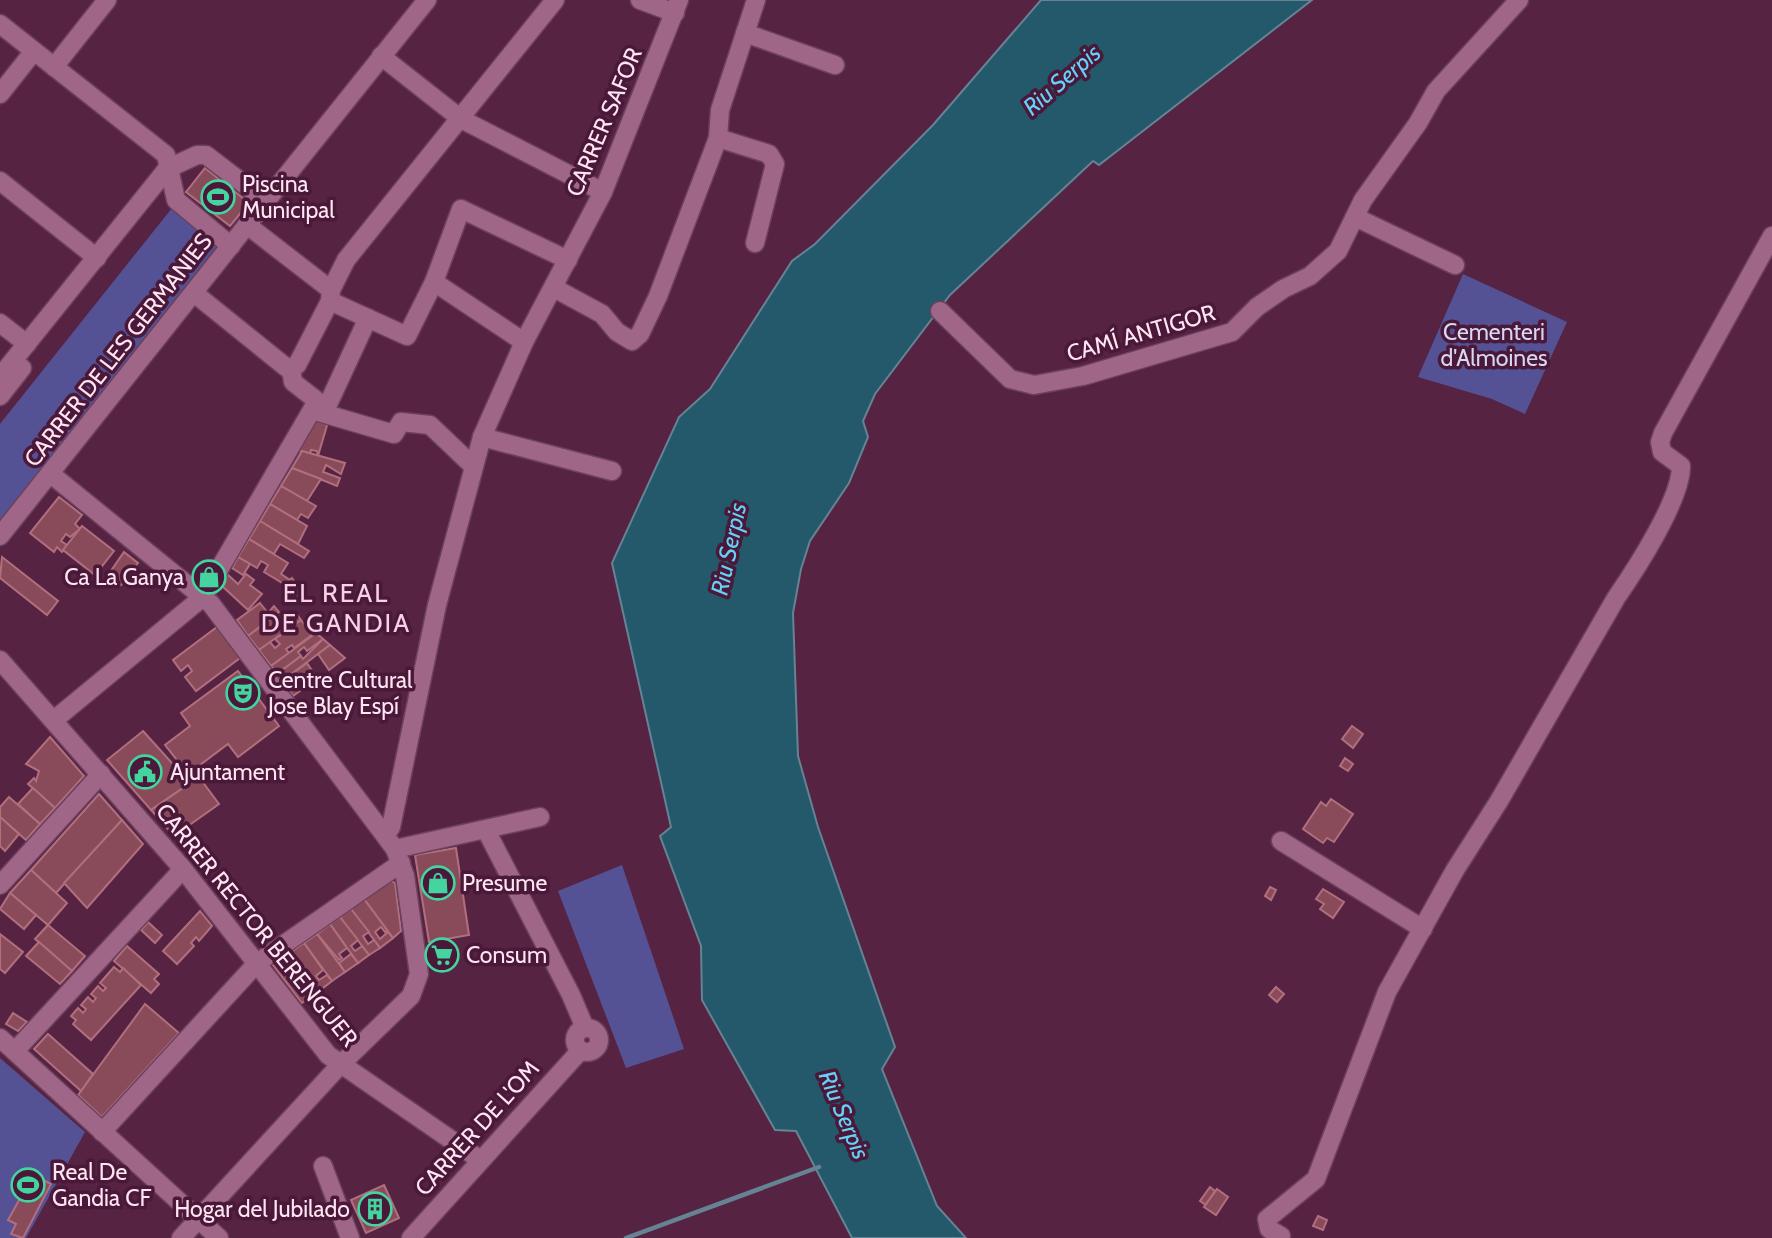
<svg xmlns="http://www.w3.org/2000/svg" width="1772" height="1238" viewBox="0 0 1772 1238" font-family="Cabin,sans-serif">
	<rect width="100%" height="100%" fill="#562342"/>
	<g fill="#555195">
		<path d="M172 208 218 245 0 521V424Z"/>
		<path d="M1463 274 1567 322 1525 414 1492 399 1418 377Z"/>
		<path d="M622 865 684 1049 626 1068 558 891Z"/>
		<path d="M0 1058 85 1132 26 1238H0Z"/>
	</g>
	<path fill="#24596c" stroke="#668394" stroke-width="2" d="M1041 0H1312L1099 165 1093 161 950 295 875 394 863 421 868 437 849 483 810 541 801 569 793 613 798 756 818 827 895 1047 882 1069 937 1206 966 1238H852L796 1131 775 1130 702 1000 701 946 660 836 671 827 612 563 679 417 710 389 792 261 815 244 933 125Z"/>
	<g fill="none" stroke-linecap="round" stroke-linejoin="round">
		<path stroke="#668394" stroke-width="4.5" d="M626 1238 819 1167"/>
	</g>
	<g fill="#894b5a" stroke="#b16f7e" stroke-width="2">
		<path d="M205 168 249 203 230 226 186 192Z"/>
		<path d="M313 417 328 422 318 456 317 451 311 450 310 454 296 450Z"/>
		<path d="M302 451 345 463 341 474 326 465 323 472 340 478 337 486 292 468Z"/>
		<path d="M292 468 321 479 307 501 281 486Z"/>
		<path d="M281 486 316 506 308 518 301 514 297 520 270 504Z"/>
		<path d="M59 497 82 515 75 524 80 529 70 537 66 534 61 541 67 545 62 552 57 547 54 552 30 533Z"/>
		<path d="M270 504 307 526 298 544 260 521Z"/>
		<path d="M260 521 309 551 304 558 280 544 274 554 249 539Z"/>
		<path d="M82 526 114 551 95 575 63 550Z"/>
		<path d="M249 539 288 563 281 574 290 580 284 584 264 572 268 565 261 561 257 568 238 557Z"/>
		<path d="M124 552 138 563 121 585 108 575Z"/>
		<path d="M2 557 58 601 47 615 0 578Z"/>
		<path d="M238 557 250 564 243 575 232 568Z"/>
		<path d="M227 574 238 584 246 574 254 580 250 585 262 594 248 610 221 585Z"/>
		<path d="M292 578 304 594 296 600 284 584Z"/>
		<path d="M260 603 268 613 274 606 279 612 248 636 237 620Z"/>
		<path d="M296 613 301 620 259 650 248 636 277 614 284 622Z"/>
		<path d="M301 620 312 635 294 648 292 645 286 649 289 653 271 666 259 650 270 642 275 648 280 644 275 639Z"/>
		<path d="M217 627 240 658 196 691 185 677 192 671 188 665 181 671 173 660Z"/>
		<path d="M316 633 323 639 307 651 304 647 298 652 301 656 277 674 271 666Z"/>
		<path d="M323 639 330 645 282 681 277 674 301 656 303 659Z"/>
		<path d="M330 645 345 658 329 670 318 654Z"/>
		<path d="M307 663 317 678 293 696 282 681Z"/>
		<path d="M238 671 279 726 238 757 228 744 188 774 165 745 190 726 181 713Z"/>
		<path d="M1352 726 1363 734 1353 748 1342 739Z"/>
		<path d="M143 731 190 783 151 810 107 760Z"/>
		<path d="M50 737 84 776 55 808 28 784 34 778 36 781 39 771 26 764Z"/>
		<path d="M1345 758 1353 764 1348 771 1340 766Z"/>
		<path d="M199 777 219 804 174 836 151 810Z"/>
		<path d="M33 788 55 808 40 824 18 804Z"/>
		<path d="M99 794 122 820 56 893 31 870Z"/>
		<path d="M9 797 40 824 26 840 0 817V807Z"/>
		<path d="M1331 799 1353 814 1334 842 1327 838 1323 843 1303 829 1321 802 1326 806Z"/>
		<path d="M0 817 19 834 5 851 0 846Z"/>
		<path d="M122 820 143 844 87 908 64 883Z"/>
		<path d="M456 848 469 935 429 942 415 855Z"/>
		<path d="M31 870 67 903 48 925 10 893Z"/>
		<path d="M390 880 395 883 401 931 393 938 364 899Z"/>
		<path d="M1270 887 1276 890 1271 900 1265 896Z"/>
		<path d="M1323 889 1344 902 1333 918 1320 909 1324 904 1316 899Z"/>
		<path d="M10 893 36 915 24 929 0 909Z"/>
		<path d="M364 899 387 930 385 932 381 927 375 932 380 939 388 932 393 938 380 948 351 909Z"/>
		<path d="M351 909 369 932 363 936 368 944 374 940 380 948 369 955 340 917Z"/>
		<path d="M200 911 212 926 199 941 196 937 191 943 194 946 177 964 163 951Z"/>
		<path d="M340 917 358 940 351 946 355 951 362 946 369 955 358 963 330 924Z"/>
		<path d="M148 922 162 935 155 943 141 930Z"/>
		<path d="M330 924 347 948 339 954 342 958 339 960 317 934Z"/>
		<path d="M48 925 85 956 72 971 35 939Z"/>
		<path d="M0 934 23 952 5 973 0 969Z"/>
		<path d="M317 934 345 972 332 981 304 943Z"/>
		<path d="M39 942 72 971 60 984 26 956Z"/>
		<path d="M304 943 323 970 316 976 319 980 327 975 332 981 319 991 291 952Z"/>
		<path d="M127 946 159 974 154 979 159 984 151 993 114 961Z"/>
		<path d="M291 952 319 991 302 1003 273 965Z"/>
		<path d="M351 954 358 963 345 972 339 963Z"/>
		<path d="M114 967 120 972 123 968 141 985 91 1040 73 1024 76 1020 71 1016 78 1008 83 1013 86 1009 81 1005 88 997 93 1002 96 998 91 994 98 986 103 991 106 988 100 983Z"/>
		<path d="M1276 987 1284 994 1277 1002 1269 995Z"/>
		<path d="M145 1004 179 1033 102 1117 78 1095Z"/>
		<path d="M13 1013 27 1022 18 1031 6 1024Z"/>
		<path d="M48 1034 93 1074 81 1091 34 1049Z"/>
		<path d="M33 1175 51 1184 23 1238 11 1234 16 1224 8 1220Z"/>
		<path d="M384 1185 399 1218 366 1233 351 1200Z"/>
		<path d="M1210 1187 1215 1191 1206 1205 1200 1201Z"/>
		<path d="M1217 1189 1228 1197 1216 1215 1204 1207Z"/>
		<path d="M1318 1216 1327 1220 1323 1230 1313 1226Z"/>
	</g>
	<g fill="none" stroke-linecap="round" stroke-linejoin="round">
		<defs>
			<g id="minor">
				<path d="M640 0 675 13"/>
				<path d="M0 24 166 155 176 200 231 246"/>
				<path d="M745 33 835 65"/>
				<path d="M381 56 461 119 603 192"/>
				<path d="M54 67 107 0"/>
				<path d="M0 94 34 51"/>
				<path d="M718 138 769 154 775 164 755 243"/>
				<path d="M0 181 97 258"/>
				<path d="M1355 217 1455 265"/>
				<path d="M247 225 427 0"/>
				<path d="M434 282 524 342"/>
				<path d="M554 288 602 314 617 332 632 341 640 334 658 296 718 138 720 110 756 0"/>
				<path d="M194 293 287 368 297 365 330 301 331 290 346 260 555 0"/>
				<path d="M330 301 407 336 434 282 461 209 568 260"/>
				<path d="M940 311 1010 379 1034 385 1083 376 1232 332 1257 307 1283 289 1310 276 1338 251 1363 200 1418 123 1436 91 1519 0"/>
				<path d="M0 323 27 344"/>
				<path d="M0 377 167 169 197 155H206L266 201"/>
				<path d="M0 396 22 368"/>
				<path d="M312 410 394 434 401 422 430 425 472 465"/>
				<path d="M324 413 368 318"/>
				<path d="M482 437 612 471"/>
				<path d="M52 475 211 604 395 849 405 876 419 974 411 996 340 1065 181 1238"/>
				<path d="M0 536 247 225 331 290"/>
				<path d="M0 660 183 869 328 1055 479 1159"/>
				<path d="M54 720 203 597 316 403V400L293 382 291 368"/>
				<path d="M486 830 571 995 585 1028"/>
				<path d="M385 835 391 827 437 605 482 437 524 342 603 192 679 0"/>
				<path d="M1281 841 1423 929"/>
				<path d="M395 849 540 817"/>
				<path d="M0 885 101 774"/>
				<circle cx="587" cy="1040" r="12"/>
				<path d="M0 1038 219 1238"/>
				<path d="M15 1051 183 869"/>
				<path d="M102 1132 257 963 401 863"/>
				<path d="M323 1166 350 1238"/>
				<path d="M1281 1236 1269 1229 1267 1219 1316 1179 1387 992 1455 870 1499 801 1616 598C1636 569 1681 500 1681 466L1662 452 1660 442 1663 433 1772 236"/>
				<path d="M411 1238 580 1051"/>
			</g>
		</defs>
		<use href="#minor" stroke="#6c415d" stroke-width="21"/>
		<use href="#minor" stroke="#a06687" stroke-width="18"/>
	</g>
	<defs>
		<symbol id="stadium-ring" viewBox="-11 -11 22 22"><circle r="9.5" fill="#4a1838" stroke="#43d4a0" stroke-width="1.5"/><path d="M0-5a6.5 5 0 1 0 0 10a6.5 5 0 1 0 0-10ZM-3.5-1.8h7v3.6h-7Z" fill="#43d4a0"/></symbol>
		<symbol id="shop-ring" viewBox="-11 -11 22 22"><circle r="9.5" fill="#4a1838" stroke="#43d4a0" stroke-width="1.5"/><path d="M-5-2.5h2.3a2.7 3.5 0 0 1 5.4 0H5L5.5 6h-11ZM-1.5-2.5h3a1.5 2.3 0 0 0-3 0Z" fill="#43d4a0"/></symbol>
		<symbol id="theatre-ring" viewBox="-11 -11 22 22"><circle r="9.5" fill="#4a1838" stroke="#43d4a0" stroke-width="1.5"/><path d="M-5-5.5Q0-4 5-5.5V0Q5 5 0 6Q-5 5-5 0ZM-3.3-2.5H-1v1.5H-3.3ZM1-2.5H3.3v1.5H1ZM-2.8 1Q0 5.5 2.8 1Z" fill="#43d4a0"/></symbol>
		<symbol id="civic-ring" viewBox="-11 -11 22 22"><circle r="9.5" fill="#4a1838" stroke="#43d4a0" stroke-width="1.5"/><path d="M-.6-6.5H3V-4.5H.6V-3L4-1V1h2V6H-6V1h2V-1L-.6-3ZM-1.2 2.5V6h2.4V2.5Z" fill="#43d4a0"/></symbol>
		<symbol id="supermarket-ring" viewBox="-11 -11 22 22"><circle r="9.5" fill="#4a1838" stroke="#43d4a0" stroke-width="1.5"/><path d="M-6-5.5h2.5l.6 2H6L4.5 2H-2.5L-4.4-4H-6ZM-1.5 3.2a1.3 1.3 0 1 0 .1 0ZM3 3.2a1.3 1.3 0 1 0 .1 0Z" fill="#43d4a0"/></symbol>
		<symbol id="building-ring" viewBox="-11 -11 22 22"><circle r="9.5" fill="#4a1838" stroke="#43d4a0" stroke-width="1.5"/><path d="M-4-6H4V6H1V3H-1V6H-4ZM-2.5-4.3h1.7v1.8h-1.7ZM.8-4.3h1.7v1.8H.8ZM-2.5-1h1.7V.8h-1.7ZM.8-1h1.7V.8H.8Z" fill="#43d4a0"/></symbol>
	</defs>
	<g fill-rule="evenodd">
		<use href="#stadium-ring" x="199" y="178" width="38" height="38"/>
		<use href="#shop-ring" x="190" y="558" width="38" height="38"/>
		<use href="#theatre-ring" x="224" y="674" width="38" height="38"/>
		<use href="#civic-ring" x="126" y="753" width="38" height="38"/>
		<use href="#shop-ring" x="419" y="864" width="38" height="38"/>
		<use href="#supermarket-ring" x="423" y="936" width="38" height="38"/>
		<use href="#stadium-ring" x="9" y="1166" width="38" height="38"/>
		<use href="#building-ring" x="356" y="1190" width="38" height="38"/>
	</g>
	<g text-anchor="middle" stroke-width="7" stroke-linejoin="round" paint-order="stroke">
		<g font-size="23" fill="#ffe4f2" stroke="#4a1838">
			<text transform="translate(604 122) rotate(-67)" y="8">CARRER SAFOR</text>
			<text transform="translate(1141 333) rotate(-16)" y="8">CAMÍ ANTIGOR</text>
			<text transform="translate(118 350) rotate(-52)" y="8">CARRER DE LES GERMANIES</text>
			<text transform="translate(257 925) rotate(51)" y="8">CARRER RECTOR BERENGUER</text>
			<text transform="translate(477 1128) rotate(-48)" y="8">CARRER DE L'OM</text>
		</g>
		<g font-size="23" fill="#ffe4f2" stroke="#4a1838" text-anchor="start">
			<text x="242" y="192">Piscina<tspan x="242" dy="26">Municipal</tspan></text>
			<text x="184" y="585" text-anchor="end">Ca La Ganya</text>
			<text x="268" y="688">Centre Cultural<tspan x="268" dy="26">Jose Blay Espí</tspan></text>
			<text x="170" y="780">Ajuntament</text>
			<text x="462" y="891">Presume</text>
			<text x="466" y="963">Consum</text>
			<text x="52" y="1180">Real De<tspan x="52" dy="26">Gandia CF</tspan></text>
			<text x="350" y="1217" text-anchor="end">Hogar del Jubilado</text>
		</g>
		<g font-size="23" fill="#d6d7f3" stroke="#4a1838">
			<text x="1494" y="340">Cementeri<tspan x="1494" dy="26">d'Almoines</tspan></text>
		</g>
		<g font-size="24" font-style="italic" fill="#65d1f8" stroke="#4a1838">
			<text transform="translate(1062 80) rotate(-41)" y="8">Riu Serpis</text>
			<text transform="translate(729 549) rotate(-78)" y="8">Riu Serpis</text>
			<text transform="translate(844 1115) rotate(67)" y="8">Riu Serpis</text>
		</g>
		<g font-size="26" letter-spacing="2" fill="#f9d1e7" stroke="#4a1838">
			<text x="336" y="602">EL REAL<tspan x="336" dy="30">DE GANDIA</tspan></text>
		</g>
	</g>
</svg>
